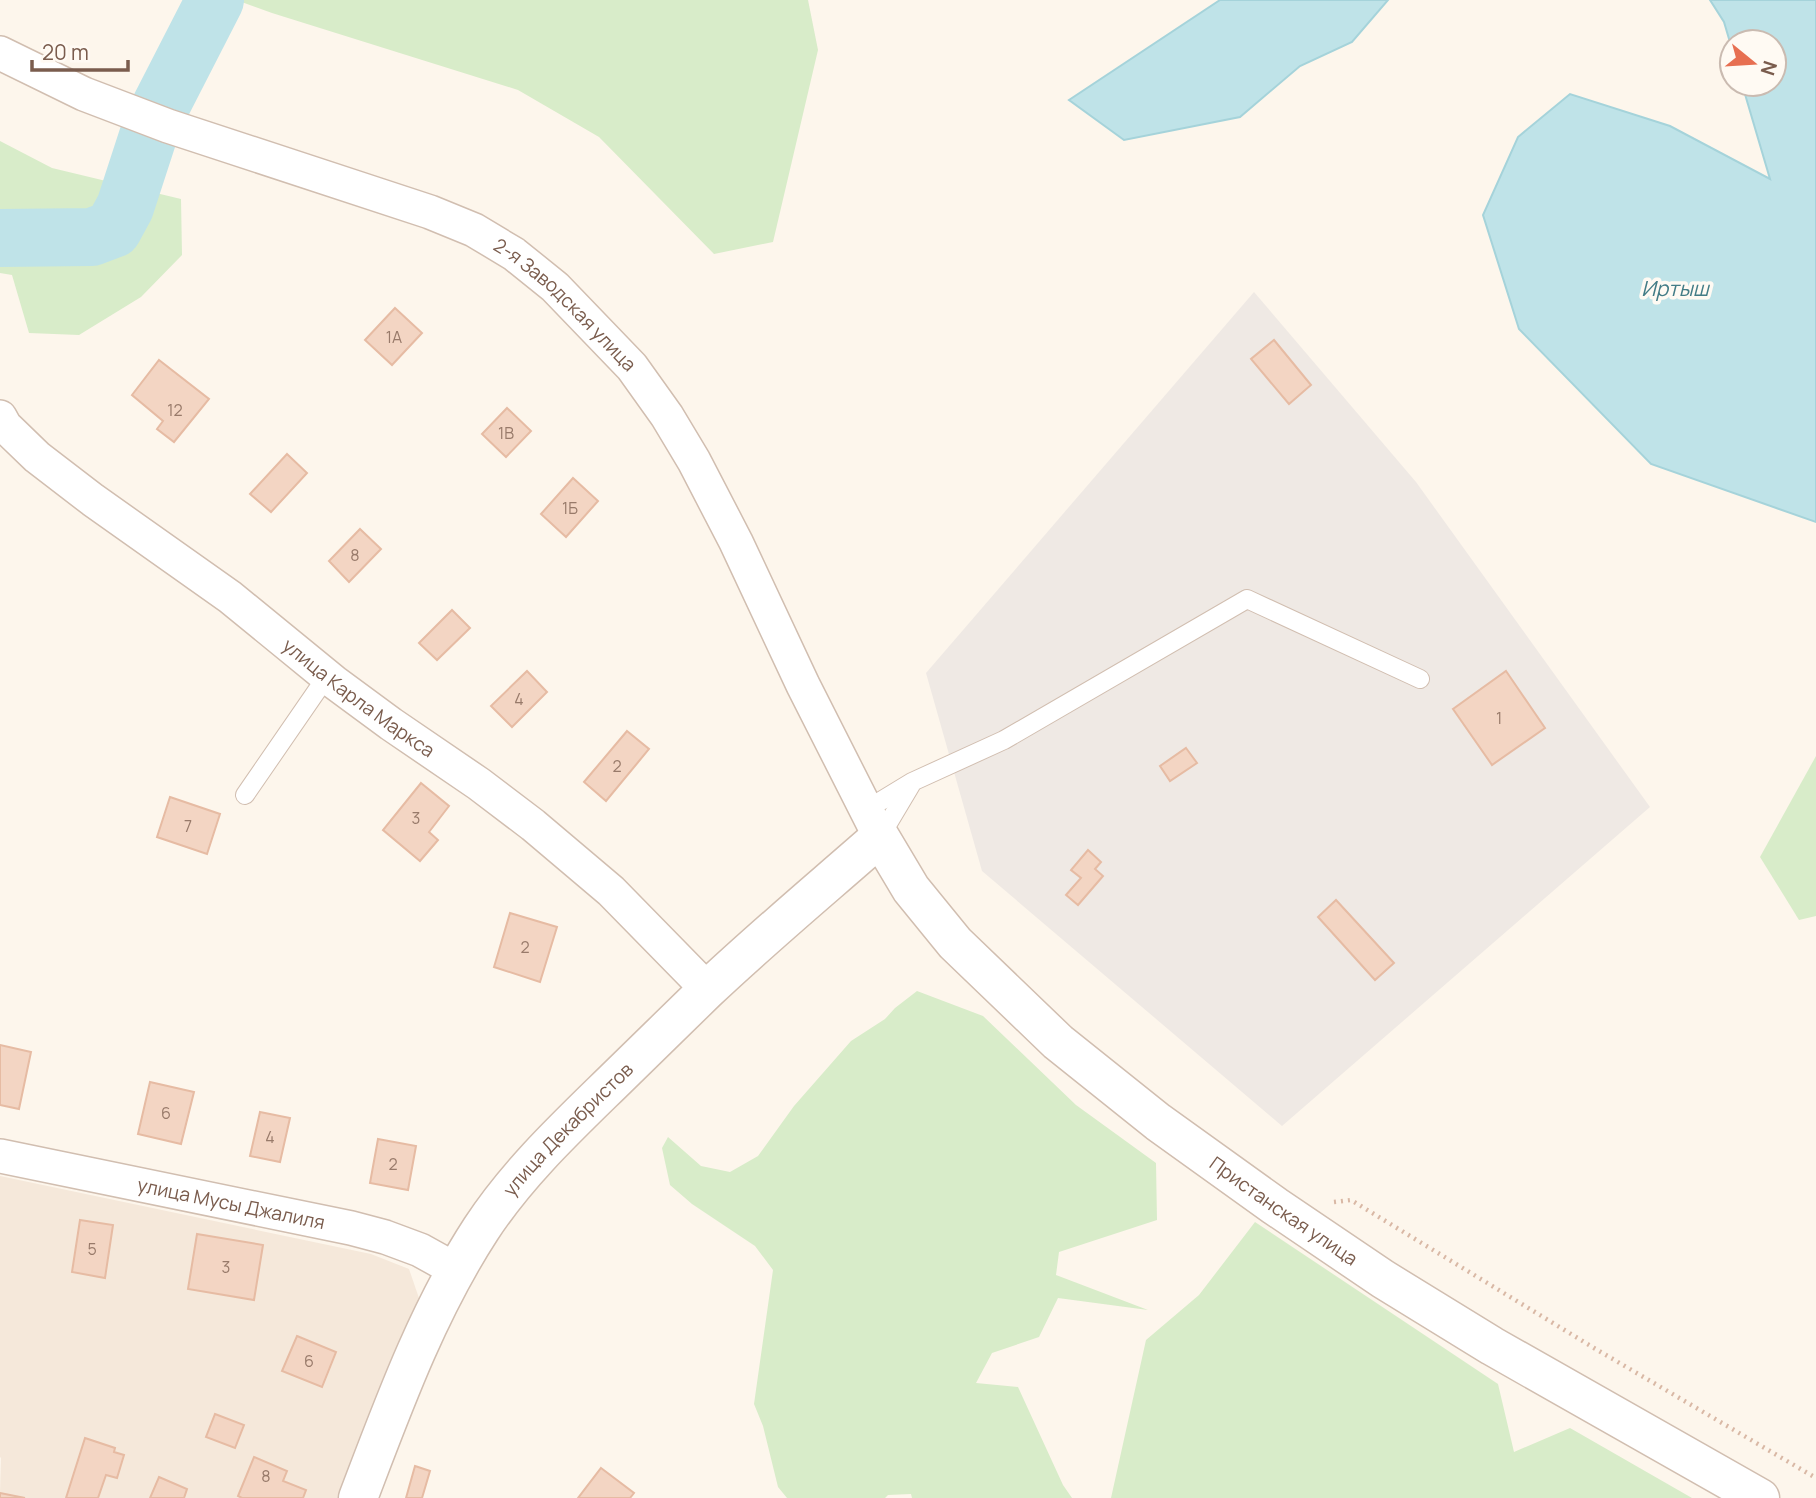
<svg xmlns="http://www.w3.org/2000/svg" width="1816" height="1498" viewBox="0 0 1816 1498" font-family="Manrope,sans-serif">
	<rect width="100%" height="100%" fill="#fdf6ec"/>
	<path fill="#f5e8da" d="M0 1176 371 1254 409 1269 420 1301 339 1498H25L0 1493 1 1458 0 1457Z"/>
	<path fill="#efe9e4" d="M1254 292 1416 482 1650 807 1282 1126 982 871 926 673Z"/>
	<g fill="#d8ecc9">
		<path d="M236 0H808L818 50 773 242 714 254 599 137 518 90 272 13Z"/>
		<path d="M0 141 52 168 181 199 182 255 141 297 79 335 29 333 12 275 0 273Z"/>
		<path d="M1816 756V916L1799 920 1760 857Z"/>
		<path d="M917 991 983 1016 1076 1105 1156 1163 1157 1220 1059 1252 1056 1275 1148 1310 1058 1298 1039 1337 992 1353 976 1383 1018 1387 1063 1485 1072 1498H912L911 1494 888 1495 885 1498H787L778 1487 763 1426 754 1404 773 1270 755 1246 692 1204 670 1185 662 1148 668 1137 701 1166 730 1172 758 1156 794 1106 851 1041 885 1019 895 1008Z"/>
		<path d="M1255 1222 1498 1384 1514 1452 1570 1428 1692 1498H1111L1146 1340 1199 1295Z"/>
	</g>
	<g fill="#bfe3e8" stroke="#a5d3da" stroke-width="2">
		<path d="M1220 0H1388L1352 42 1300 66 1240 117 1124 140 1069 100Z"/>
		<path d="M1710 0H1816V522L1651 464 1519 329 1483 215 1518 137 1570 94 1670 126 1770 179 1742 84H1774V42H1732V49L1724 22Z"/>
	</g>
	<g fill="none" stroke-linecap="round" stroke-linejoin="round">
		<path stroke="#bfe3e8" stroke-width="58" d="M0 238 92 237 113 229 125 207 153 121 215 0"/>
	</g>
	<g fill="#f3d5c3" stroke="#e6bba3" stroke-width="2">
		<path d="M395 308 422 333 392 365 365 340Z"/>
		<path d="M1274 340 1311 385 1289 404 1251 359Z"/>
		<path d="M159 360 209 399 174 442 157 429 163 421 132 395Z"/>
		<path d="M507 408 531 431 506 457 482 434Z"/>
		<path d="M287 454 307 473 271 512 250 494Z"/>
		<path d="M573 478 598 501 566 537 541 514Z"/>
		<path d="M360 529 381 549 349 582 329 561Z"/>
		<path d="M452 610 470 628 437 660 419 643Z"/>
		<path d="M527 671 547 692 512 727 491 706Z"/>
		<path d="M1506 671 1545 728 1492 765 1453 709Z"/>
		<path d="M627 731 649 749 606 801 584 782Z"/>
		<path d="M1186 748 1197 763 1170 781 1160 766Z"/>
		<path d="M421 783 449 806 429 832 438 840 420 861 383 830Z"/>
		<path d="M170 797 220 814 207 854 157 837Z"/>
		<path d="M1088 850 1101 862 1095 869 1103 876 1078 905 1066 895 1081 878 1071 870Z"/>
		<path d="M1336 900 1394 963 1375 980 1318 917Z"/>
		<path d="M510 913 557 927 540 982 494 967Z"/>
		<path d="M0 1045 31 1052 19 1109 0 1105Z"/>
		<path d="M150 1082 194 1092 181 1144 138 1134Z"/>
		<path d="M260 1112 290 1118 280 1162 250 1156Z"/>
		<path d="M378 1139 416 1146 408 1190 370 1183Z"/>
		<path d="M80 1220 113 1225 105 1278 72 1272Z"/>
		<path d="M197 1234 263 1245 254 1300 188 1289Z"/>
		<path d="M297 1336 336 1352 322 1387 282 1371Z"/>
		<path d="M215 1414 244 1425 235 1448 206 1437Z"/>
		<path d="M85 1438 115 1448 114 1452 124 1455 117 1478 106 1475 98 1498H66Z"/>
		<path d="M254 1457 287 1471 283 1481 306 1490 303 1498H242L238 1496Z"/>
		<path d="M415 1466 430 1471 422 1498H406Z"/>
		<path d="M601 1468 634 1493 630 1498H578Z"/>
		<path d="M159 1477 187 1489 184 1498H150Z"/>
		<path d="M0 1493 25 1498H0Z"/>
	</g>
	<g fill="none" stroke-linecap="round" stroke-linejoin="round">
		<defs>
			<g id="service">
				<path d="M245 795 327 676"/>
				<path d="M866 810 912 782 1004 740 1247 599 1420 679"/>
				<path d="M880 837 911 785"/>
			</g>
			<g id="minor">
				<path id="s1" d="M0 53 84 94 168 126 430 212 474 230 514 254 555 287 632 367 667 416 694 461 736 542 803 685 880 837"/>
				<path id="s2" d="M0 417 5 426 37 457 93 500 230 597 334 682 391 724 479 784 533 825 611 891 708 990"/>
				<path id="s3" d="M0 1156 351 1228 385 1237 420 1250 456 1270"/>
			</g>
			<g id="tertiary">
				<path id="s4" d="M358 1498C393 1406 427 1312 481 1229 519 1171 570 1124 619 1076 648 1048 677 1019 706 991 762 938 822 888 880 837L911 889 955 943 1058 1042 1158 1122 1275 1206 1383 1279 1492 1346 1760 1498"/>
			</g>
		</defs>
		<use href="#service" stroke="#d1beb0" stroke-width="20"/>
		<use href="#minor" stroke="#d1beb0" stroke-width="36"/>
		<use href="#tertiary" stroke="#d1beb0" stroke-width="41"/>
		<path stroke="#d9b8a5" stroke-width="4.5" stroke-dasharray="2 5" stroke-linecap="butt" d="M1334 1202 1351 1200 1594 1348 1816 1478"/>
		<use href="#service" stroke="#fff" stroke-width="18"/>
		<use href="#minor" stroke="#fff" stroke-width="33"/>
		<use href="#tertiary" stroke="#fff" stroke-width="38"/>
	</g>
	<g text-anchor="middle" stroke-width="7" stroke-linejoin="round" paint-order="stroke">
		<g font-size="16" fill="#987a6a">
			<text x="394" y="343">1А</text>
			<text x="175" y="416">12</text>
			<text x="506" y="439">1В</text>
			<text x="570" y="514">1Б</text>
			<text x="355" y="561">8</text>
			<text x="519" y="705">4</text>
			<text x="1499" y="724">1</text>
			<text x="617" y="772">2</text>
			<text x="416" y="824">3</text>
			<text x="188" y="832">7</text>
			<text x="525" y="953">2</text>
			<text x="166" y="1119">6</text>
			<text x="270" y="1143">4</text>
			<text x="393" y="1170">2</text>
			<text x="92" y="1255">5</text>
			<text x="226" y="1273">3</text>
			<text x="309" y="1367">6</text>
			<text x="266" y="1482">8</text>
		</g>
		<g font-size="19" fill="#7a5c4d" stroke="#fffaf3">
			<text dy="7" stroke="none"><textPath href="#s1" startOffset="625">2-я Заводская улица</textPath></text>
			<text dy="7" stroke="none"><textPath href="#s2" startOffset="457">улица Карла Маркса</textPath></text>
			<text dy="7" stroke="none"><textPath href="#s4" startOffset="429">улица Декабристов</textPath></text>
			<text dy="7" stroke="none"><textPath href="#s3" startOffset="236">улица Мусы Джалиля</textPath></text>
			<text dy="7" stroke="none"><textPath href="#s4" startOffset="1412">Пристанская улица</textPath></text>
		</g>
		<g font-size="21" font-style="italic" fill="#437c86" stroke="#fffaf3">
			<text x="1675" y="296">Иртыш</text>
		</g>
	</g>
	<g transform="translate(1753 63) rotate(108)"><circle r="33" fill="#fffaf3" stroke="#cabbb1" stroke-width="2"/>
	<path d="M0-5L12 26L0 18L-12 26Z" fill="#e76f51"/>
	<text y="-10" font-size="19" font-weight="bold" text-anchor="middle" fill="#7a5c4d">N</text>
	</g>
	<path d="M32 60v10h96v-10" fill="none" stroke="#7a5c4d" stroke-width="3.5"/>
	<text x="42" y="60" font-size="21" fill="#7a5c4d" stroke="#fffaf3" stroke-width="5" paint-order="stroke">20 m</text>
</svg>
